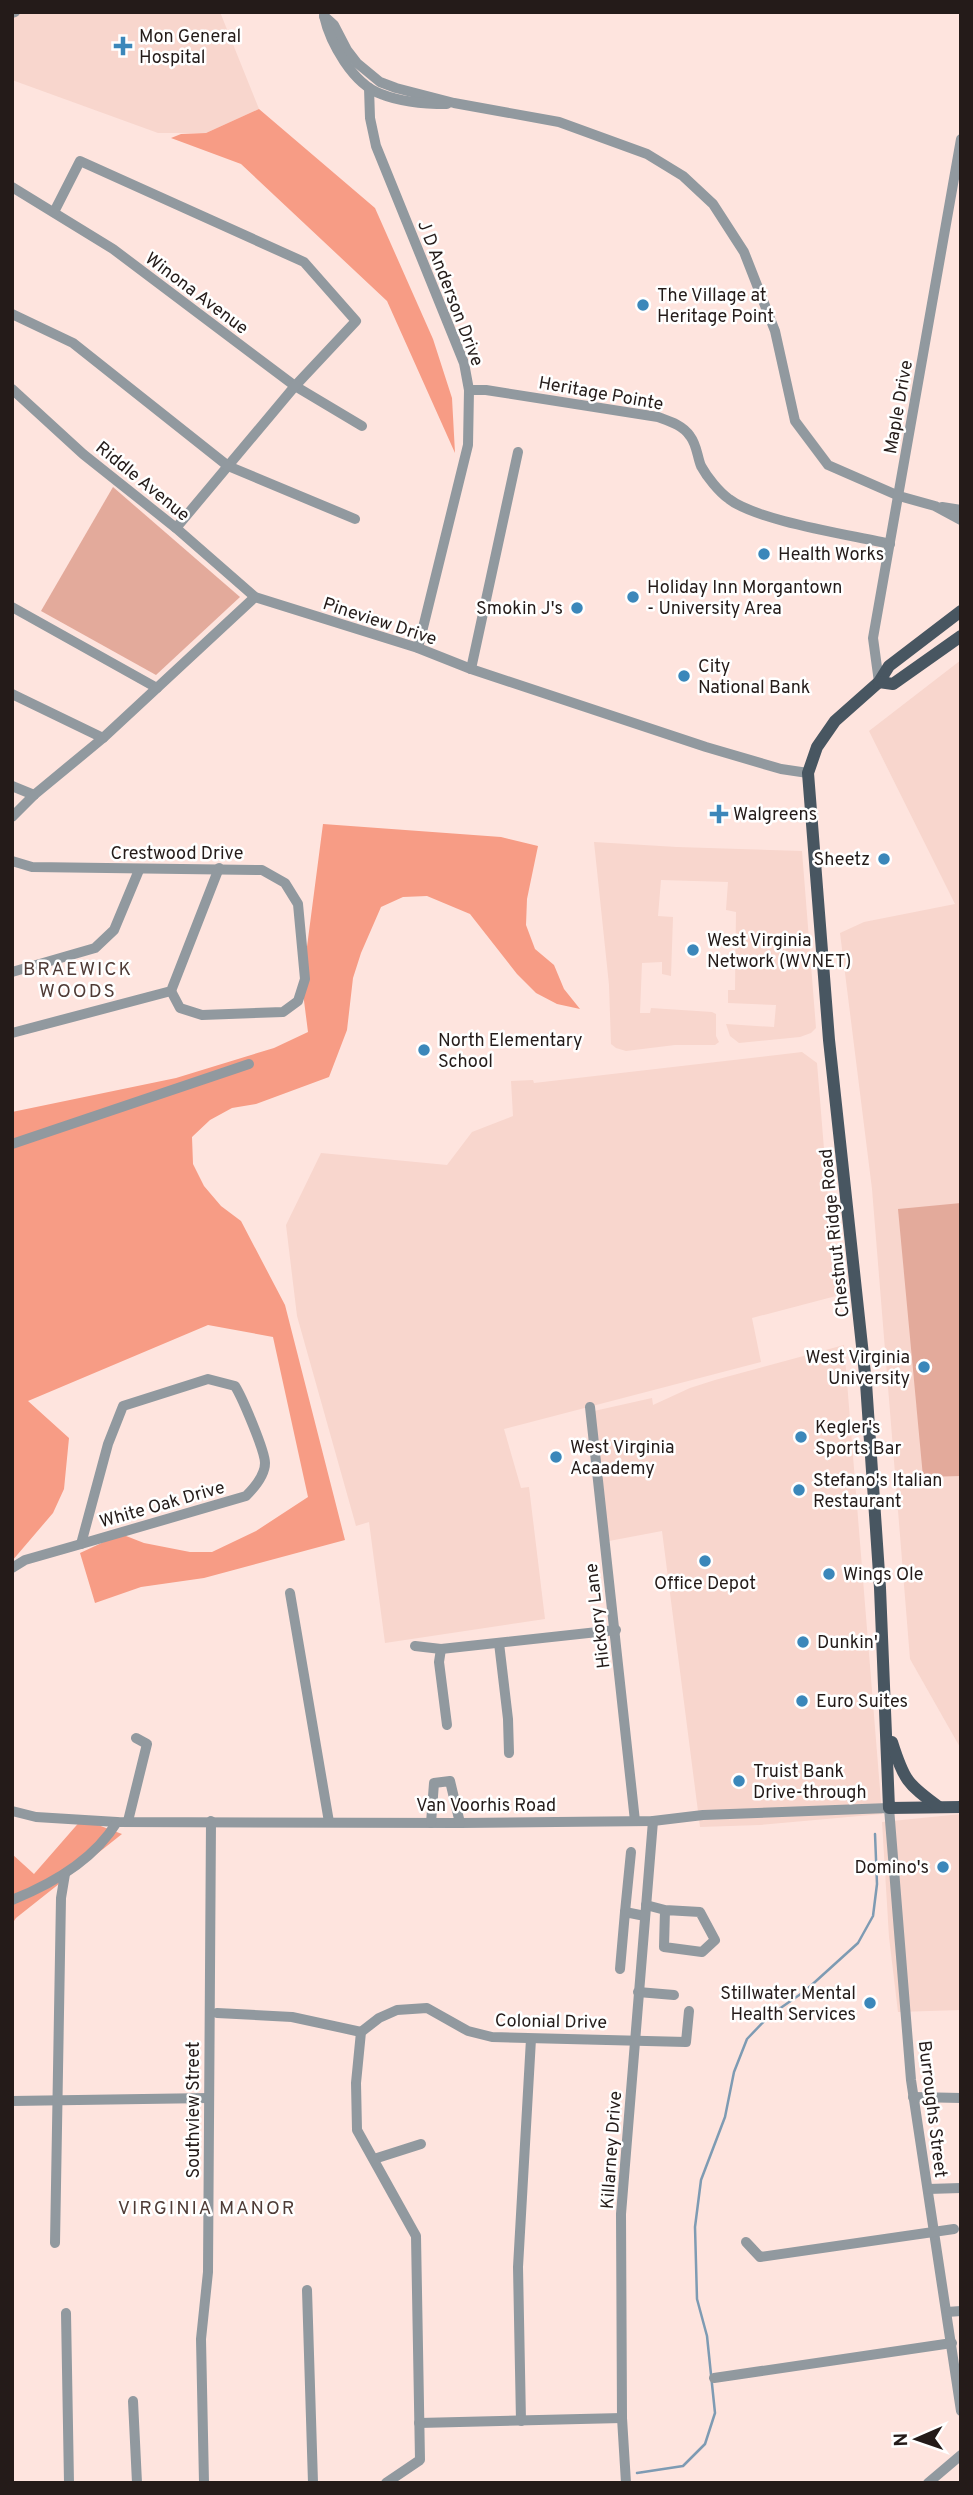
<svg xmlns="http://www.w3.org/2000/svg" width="973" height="2495" viewBox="0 0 973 2495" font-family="Overpass,sans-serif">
	<rect width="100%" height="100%" fill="#fee4de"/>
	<g fill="#f8d6cd">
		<path d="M12 12H220L259 109 206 133H158L12 80Z"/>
		<path d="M961 660V1749L910 1659 872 1189 840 933 864 922 955 904 869 731Z"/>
		<path d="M594 842 677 847 802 851 816 1028 811 1033 800 1037 739 1043 730 1036 726 1024 774 1027 776 1005 728 1003V990H735L736 912 726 910 728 882 661 880 658 916 673 917 671 976 662 974V962L642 963 640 1013H650L651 1008 712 1012 716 1014V1036L719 1042 715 1045H675L626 1051 616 1048 611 1044 609 985Z"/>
		<path d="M802 1052 817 1063 836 1296 752 1318 761 1362 504 1429 521 1488 529 1487 545 1619 385 1643 369 1522 356 1526 297 1316 286 1225 321 1153 447 1165 472 1132 513 1116 511 1081 533 1080 534 1083Z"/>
		<path d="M844 1345 882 1814 760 1825 700 1827 662 1531 609 1541 594 1411 652 1398 653 1405 690 1388 715 1380Z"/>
		<path d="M961 1814V2010L898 2012 889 1937 882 1822Z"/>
	</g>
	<g fill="#e3aa9b">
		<path d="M113 487 240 597 156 675 41 611Z"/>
		<path d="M961 1203V1476L923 1477 898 1209Z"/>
	</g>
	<g fill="#f79c85">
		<path d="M259 109 375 208 433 339 452 398 455 453 387 301 241 164 171 138 181 134 206 133Z"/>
		<path d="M323 824 501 837 538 846 527 899 526 925 535 949 554 965 564 989 580 1009 557 1004 536 993 517 974 470 914 427 896 403 897 381 907 361 953 353 978 347 1030 329 1077 256 1104 232 1108 210 1120 192 1137 193 1164 204 1186 221 1206 241 1221 285 1305 345 1540 204 1578 141 1587 95 1603 80 1553 121 1534 144 1543 190 1552H212L256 1531 308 1497 273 1337 208 1325 28 1401 69 1438 64 1489 53 1513 12 1561V1112L176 1078 274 1048 308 1032 302 985Z"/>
		<path d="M82 1819 122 1834 16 1918 12 1924V1854L34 1874Z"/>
	</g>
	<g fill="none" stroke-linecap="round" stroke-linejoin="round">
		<path stroke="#7e9bb3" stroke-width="2.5" d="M637 2473 683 2466 705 2444 715 2413 707 2336 697 2299 695 2227 701 2180 725 2117 734 2072 747 2039 769 2016 805 1991 858 1943 873 1916 877 1884 875 1834"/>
		<g stroke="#91999f" stroke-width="10">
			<path d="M12 13 15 12"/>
			<path d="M324 16 334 25 347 50 357 63 380 82 396 88 454 103 559 122 647 154 683 176 713 204 744 252 775 331 795 421 828 465 899 496 935 506 961 520"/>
			<path d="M324 16C330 43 353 84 381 94 401 102 426 104 447 104"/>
			<path d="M369 88 370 118 376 146 464 363 469 390 468 445 418 648"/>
			<path d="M12 187 113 249 295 386 362 426"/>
			<path d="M54 212 80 161 304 262 356 321 295 386 176 528"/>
			<path d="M12 314 73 343 228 466 355 519"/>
			<path d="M12 389 83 454 176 528 255 597 418 648 471 669 706 747 781 769 808 773"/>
			<path d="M469 390H486L658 417C669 421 683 425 690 436 697 445 697 456 701 466 707 477 719 492 729 499 757 521 852 535 890 544"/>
			<path d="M942 507 961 510"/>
			<path d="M12 607 157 688"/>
			<path d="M471 669 518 452"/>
			<path d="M879 682 873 638 961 139"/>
			<path d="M12 694 103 738"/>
			<path d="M12 786 34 795"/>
			<path d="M12 817 34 795 103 738 255 597"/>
			<path d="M12 861 32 867 262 870 285 883 298 904 305 979 298 1001 283 1012 202 1015 180 1008 171 991"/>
			<path d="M12 972 95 948 114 930 139 870"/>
			<path d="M12 1033 171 991 219 868"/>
			<path d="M12 1144 249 1064"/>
			<path d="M208 1379 235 1386C242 1397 265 1451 265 1463 265 1476 254 1488 246 1496L81 1544 108 1444 123 1406Z"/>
			<path d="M590 1407 635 1821"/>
			<path d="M12 1568 25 1560 81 1544"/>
			<path d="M290 1593 329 1822"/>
			<path d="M499 1643 508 1719 509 1753"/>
			<path d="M415 1646 441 1649 616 1630"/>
			<path d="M441 1649 439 1662 447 1725"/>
			<path d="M12 1811 36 1817 117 1822 460 1823 653 1821 703 1815 889 1808 911 2080 961 2411"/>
			<path d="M128 1821 147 1744 136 1738"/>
			<path d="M431 1823 434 1783 450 1781 460 1823"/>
			<path d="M12 1900C52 1884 94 1860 117 1822"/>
			<path d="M646 1905 665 1910 664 1947 702 1952 715 1940 700 1912 665 1910"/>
			<path d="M625 1912 631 1852"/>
			<path d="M620 1969 625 1912 645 1916"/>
			<path d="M638 1992 674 1995"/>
			<path d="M217 2013 292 2017 361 2032"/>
			<path d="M913 2097 961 2098"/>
			<path d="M12 2101 209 2098"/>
			<path d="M374 2159 421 2144"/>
			<path d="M928 2189 961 2188"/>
			<path d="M746 2242 760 2257 954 2229"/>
			<path d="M55 2243 61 1898 65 1874"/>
			<path d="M307 2290 313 2483"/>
			<path d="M947 2312 961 2311"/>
			<path d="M66 2313 69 2483"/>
			<path d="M714 2378 952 2343"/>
			<path d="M133 2401 137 2483"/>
			<path d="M521 2421 518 2267 531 2039"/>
			<path d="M419 2423 622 2418"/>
			<path d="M204 2483 201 2339 208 2272 211 1821"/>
			<path d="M386 2483 420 2460 416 2236 357 2130 356 2083 361 2032 379 2018 397 2010 427 2008 468 2031 492 2037 686 2042 689 2011"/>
			<path d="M626 2483 622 2418 621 2214 653 1821"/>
			<path d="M928 2483 961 2455"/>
		</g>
		<g stroke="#485661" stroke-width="12">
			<path d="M961 611 889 666 879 682 835 721 817 747 808 773 829 1040 866 1383 880 1588 889 1808 961 1807"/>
			<path d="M879 682 893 684 961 636"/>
			<path d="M892 1742C904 1780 907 1784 939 1807"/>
		</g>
	</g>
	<g fill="#3b87ba" stroke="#fff" stroke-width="2.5">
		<path d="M119.5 35.5h7v7h7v7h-7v7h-7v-7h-7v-7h7z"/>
		<circle cx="643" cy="305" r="7"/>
		<circle cx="764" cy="554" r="7"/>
		<circle cx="633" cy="597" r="7"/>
		<circle cx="577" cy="608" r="7"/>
		<circle cx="684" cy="676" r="7"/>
		<path d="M715.5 803.5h7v7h7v7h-7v7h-7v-7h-7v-7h7z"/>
		<circle cx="884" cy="859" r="7"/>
		<circle cx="693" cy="950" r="7"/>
		<circle cx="424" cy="1050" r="7"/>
		<circle cx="924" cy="1367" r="7"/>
		<circle cx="801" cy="1437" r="7"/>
		<circle cx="556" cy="1457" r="7"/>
		<circle cx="799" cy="1490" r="7"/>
		<circle cx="705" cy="1561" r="7"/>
		<circle cx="829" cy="1574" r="7"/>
		<circle cx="803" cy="1642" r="7"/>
		<circle cx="802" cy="1701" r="7"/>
		<circle cx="739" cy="1781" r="7"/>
		<circle cx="943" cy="1867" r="7"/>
		<circle cx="870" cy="2003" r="7"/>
	</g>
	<g text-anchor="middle" stroke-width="5" stroke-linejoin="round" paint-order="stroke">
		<g font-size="18" fill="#241b19" stroke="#fff" text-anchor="start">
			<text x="139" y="42">Mon General<tspan x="139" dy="21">Hospital</tspan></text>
			<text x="657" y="301">The Village at<tspan x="657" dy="21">Heritage Point</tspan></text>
			<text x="778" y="560">Health Works</text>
			<text x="647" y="593">Holiday Inn Morgantown<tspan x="647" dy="21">- University Area</tspan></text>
			<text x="563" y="614" text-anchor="end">Smokin J's</text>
			<text x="698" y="672">City<tspan x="698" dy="21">National Bank</tspan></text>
			<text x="733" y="820">Walgreens</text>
			<text x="870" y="865" text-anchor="end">Sheetz</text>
			<text x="707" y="946">West Virginia<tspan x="707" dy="21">Network (WVNET)</tspan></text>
			<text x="438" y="1046">North Elementary<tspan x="438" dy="21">School</tspan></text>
			<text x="910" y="1363" text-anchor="end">West Virginia<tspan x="910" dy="21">University</tspan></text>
			<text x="815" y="1433">Kegler's<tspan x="815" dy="21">Sports Bar</tspan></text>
			<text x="570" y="1453">West Virginia<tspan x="570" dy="21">Acaademy</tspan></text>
			<text x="813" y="1486">Stefano's Italian<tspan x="813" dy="21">Restaurant</tspan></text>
			<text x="843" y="1580">Wings Ole</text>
			<text x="705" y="1589" text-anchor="middle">Office Depot</text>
			<text x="817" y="1648">Dunkin'</text>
			<text x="816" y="1707">Euro Suites</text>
			<text x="753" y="1777">Truist Bank<tspan x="753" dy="21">Drive-through</tspan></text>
			<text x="929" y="1873" text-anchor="end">Domino's</text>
			<text x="856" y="1999" text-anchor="end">Stillwater Mental<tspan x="856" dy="21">Health Services</tspan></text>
		</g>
		<g font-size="18" fill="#241b19" stroke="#fff">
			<text transform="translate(197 293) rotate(37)" y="6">Winona Avenue</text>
			<text transform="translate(451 293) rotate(69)" y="6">J D Anderson Drive</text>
			<text transform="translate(601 393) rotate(10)" y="6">Heritage Pointe</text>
			<text transform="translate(898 407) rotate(-80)" y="6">Maple Drive</text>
			<text transform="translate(143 481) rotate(39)" y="6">Riddle Avenue</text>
			<text transform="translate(380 621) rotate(18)" y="6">Pineview Drive</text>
			<text x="177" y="859">Crestwood Drive</text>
			<text transform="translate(834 1233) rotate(-96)" y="6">Chestnut Ridge Road</text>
			<text transform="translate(162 1504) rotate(-16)" y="6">White Oak Drive</text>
			<text transform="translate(597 1616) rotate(-97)" y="6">Hickory Lane</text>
			<text x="486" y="1811">Van Voorhis Road</text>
			<text transform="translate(551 2021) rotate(1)" y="6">Colonial Drive</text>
			<text transform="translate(933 2109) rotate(83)" y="6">Burroughs Street</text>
			<text transform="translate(193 2110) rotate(-90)" y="6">Southview Street</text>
			<text transform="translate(611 2150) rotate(-86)" y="6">Killarney Drive</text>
		</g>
		<g font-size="19" letter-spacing="2" fill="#4f3b36" stroke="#fff">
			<text x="78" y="975">BRAEWICK<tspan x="78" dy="22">WOODS</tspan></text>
			<text x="207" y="2214">VIRGINIA MANOR</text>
		</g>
	</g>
	<rect width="973" height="2495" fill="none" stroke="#241b19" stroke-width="28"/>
	<g transform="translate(917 2439) rotate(268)" stroke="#ffffff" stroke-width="5" paint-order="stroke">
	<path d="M0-5L12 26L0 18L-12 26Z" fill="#241b19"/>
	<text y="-10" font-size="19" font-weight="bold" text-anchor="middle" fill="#241b19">N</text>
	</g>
</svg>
